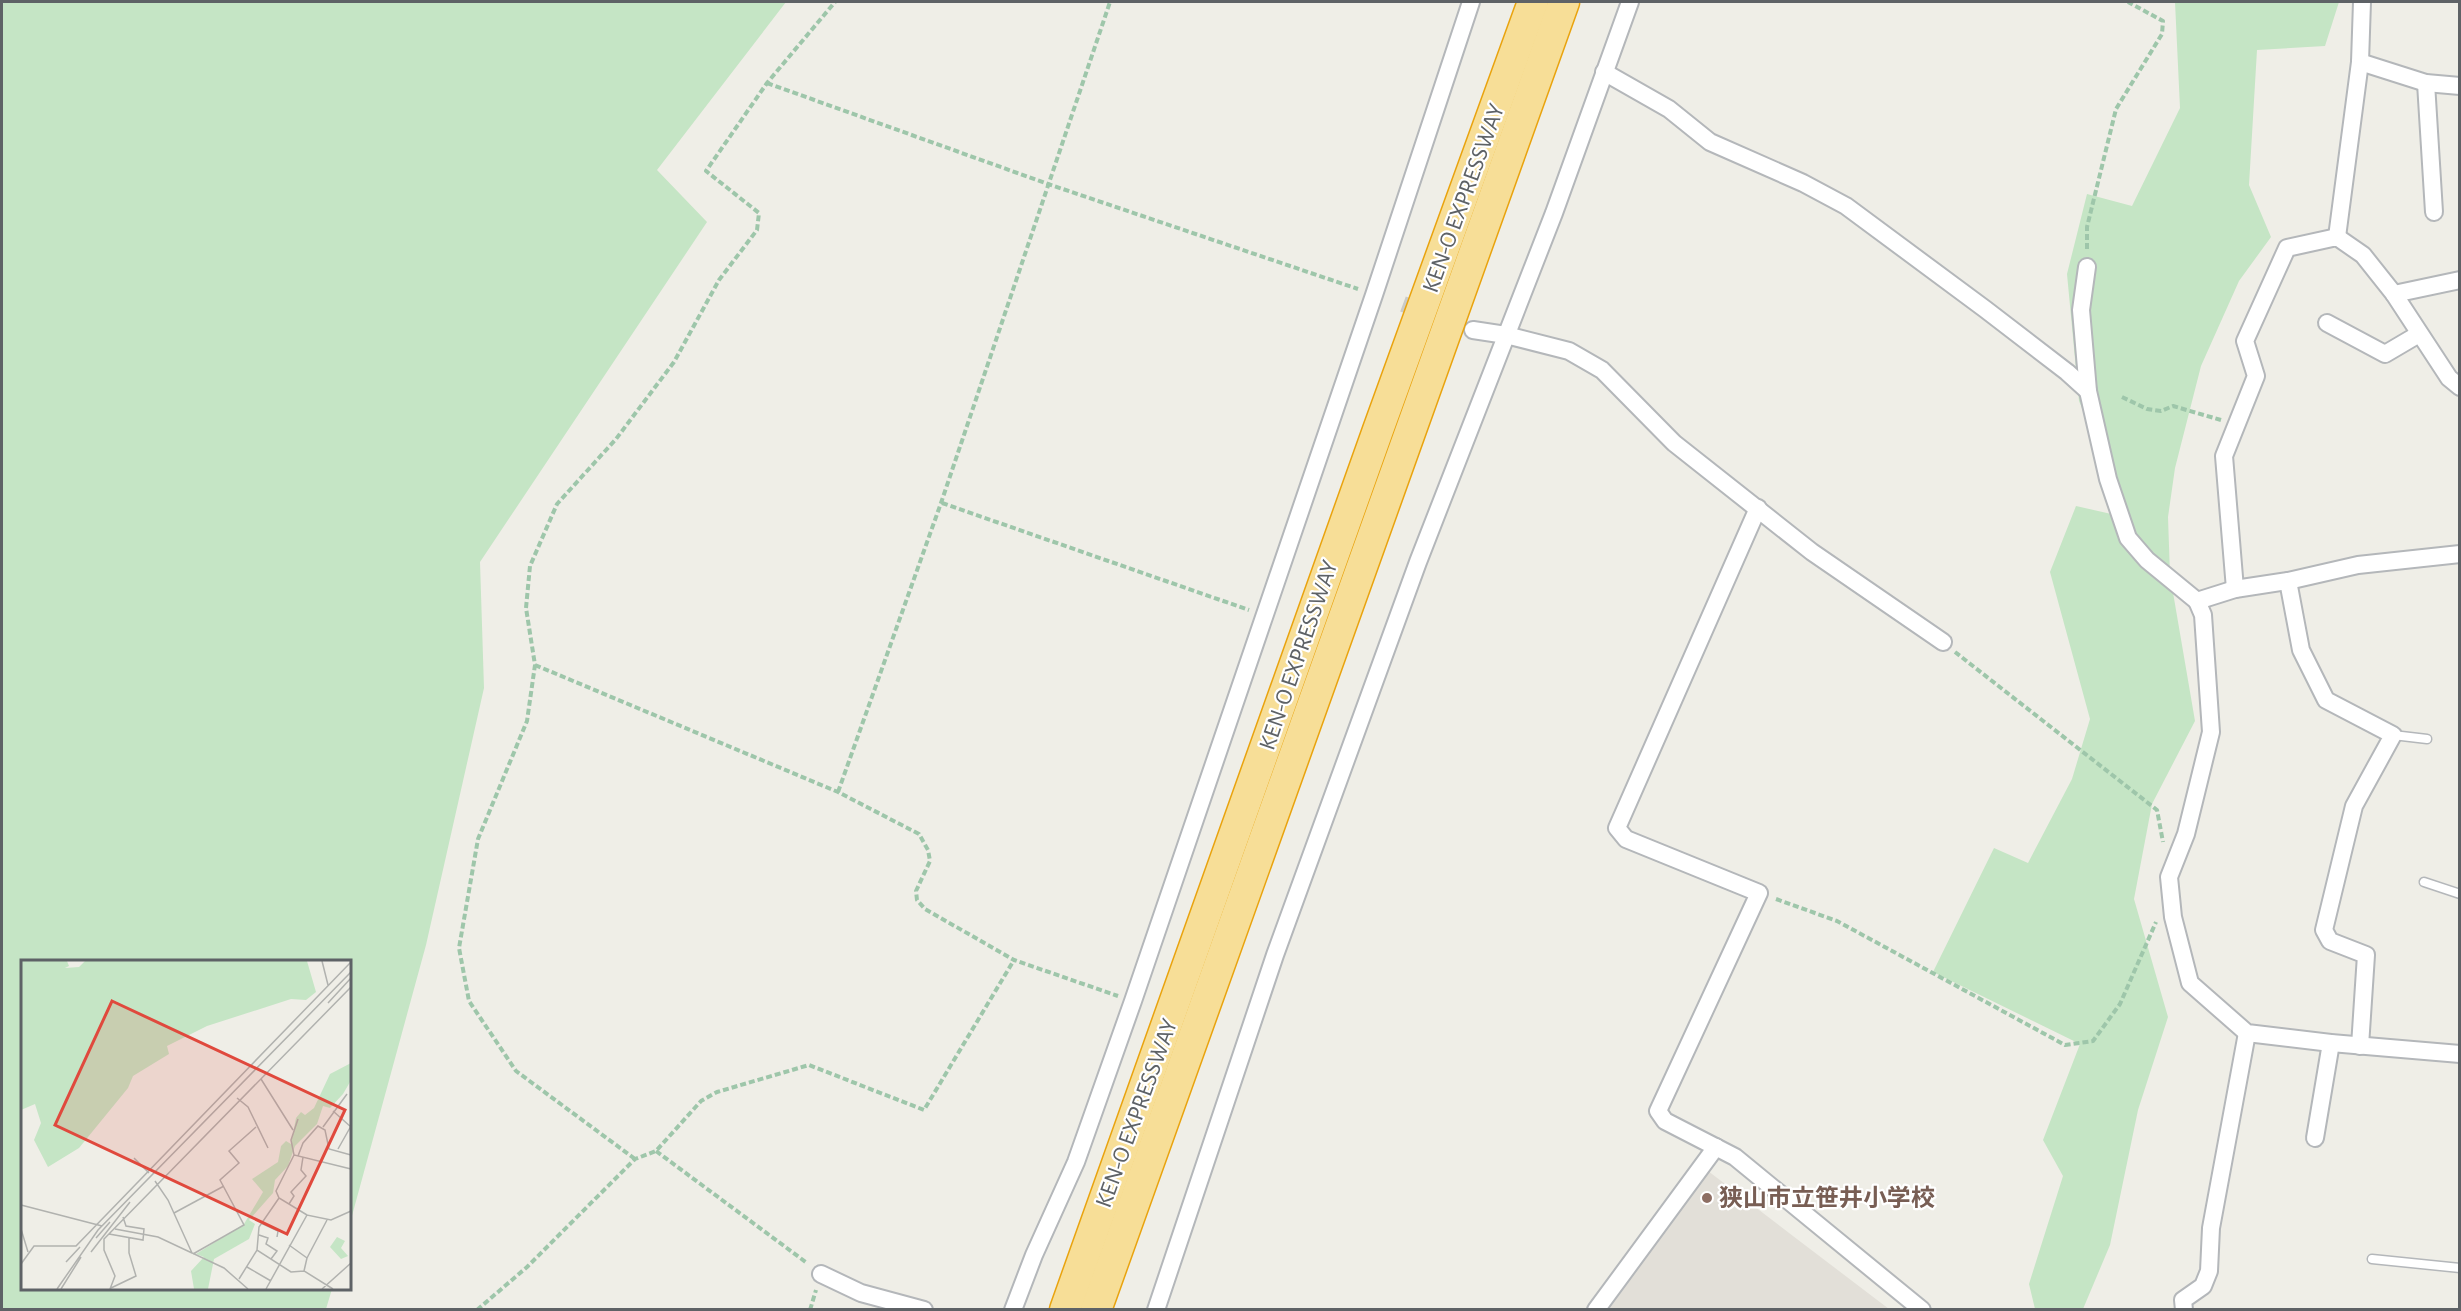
<svg xmlns="http://www.w3.org/2000/svg" width="2461" height="1311" viewBox="0 0 2461 1311" font-family="'Alegreya Sans','Noto Sans JP',sans-serif">
	<rect width="100%" height="100%" fill="#efeee7"/>
	<path fill="#e2dfd8" d="M1695 1161 1793 1236 1889 1309 1595 1310Z"/>
	<g fill="#c5e5c5">
		<path d="M2 2H786L657 170 707 222 480 562 484 688 426 945 350 1223V962H22V1288L332 1289 326 1309H2Z"/>
		<path d="M2175 2H2339L2325 46 2257 50 2249 185 2271 237 2239 281 2201 366 2175 468 2168 517 2170 575 2195 721 2152 804 2134 899 2168 1017 2138 1110 2110 1245 2083 1309H2035L2029 1284 2063 1176 2043 1140 2080 1044 1933 972 1994 848 2028 863 2072 779 2090 719 2050 572 2076 506 2129 518 2079 401 2067 274 2087 194 2132 206 2180 108Z"/>
	</g>
	<g fill="none" stroke-linecap="round" stroke-linejoin="round">
		<path stroke="#cbcbc7" stroke-width="16" stroke-dasharray="16 8" stroke-linecap="butt" d="M1403 304 1473 330"/>
		<defs>
			<g id="service">
				<path d="M2393 735 2427 739"/>
				<path d="M2424 882 2460 894"/>
				<path d="M2372 1259 2460 1268"/>
			</g>
			<g id="minor">
				<path d="M2360 62 2426 83 2460 86"/>
				<path d="M1604 72 1669 109 1710 142 1803 183 1846 206 1985 309 2067 372 2088 391"/>
				<path d="M2426 83 2434 212"/>
				<path d="M2337 237 2360 62 2362 2"/>
				<path d="M2087 267 2081 310 2088 391 2108 479 2128 538 2147 560 2197 601 2235 589 2288 581 2358 565 2460 554"/>
				<path d="M2394 294 2460 280"/>
				<path d="M2327 323 2385 354 2419 334"/>
				<path d="M1473 330 1506 335 1569 351 1602 370 1674 443 1812 552 1943 642"/>
				<path d="M1758 508 1617 828 1626 839 1759 893 1658 1111 1665 1121 1735 1157 1922 1310"/>
				<path d="M2288 581 2301 650 2326 700 2393 735 2354 806 2324 930 2330 941 2366 955 2360 1046"/>
				<path d="M2235 589 2224 456 2256 376 2245 341 2287 248 2337 237 2363 255 2394 294 2449 378 2460 387"/>
				<path d="M2197 601 2203 615 2211 732 2186 834 2169 877 2173 917 2190 983 2247 1033 2331 1043 2460 1054"/>
				<path d="M2315 1138 2331 1043"/>
				<path d="M821 1274 861 1293 924 1310"/>
				<path d="M1013 1310 1034 1255 1076 1162 1133 1001 1374 295 1471 2"/>
				<path d="M1156 1310 1275 955 1418 562 1554 213 1630 2"/>
				<path d="M1596 1310 1716 1147"/>
				<path d="M2184 1310 2183 1300 2203 1286 2209 1271 2211 1228 2247 1033"/>
			</g>
			<g id="motorway">
				<path d="M1065 1310 1378 430 1533 2"/>
				<path d="M1096 1310 1564 2"/>
			</g>
		</defs>
		<use href="#service" stroke="#b4b7ba" stroke-width="11"/>
		<use href="#minor" stroke="#b4b7ba" stroke-width="20"/>
		<use href="#motorway" stroke="#e9a30e" stroke-width="33"/>
		<g stroke="#9ec6aa" stroke-width="4" stroke-dasharray="6 3" stroke-linecap="butt">
			<path d="M767 83 1048 184 1358 289"/>
			<path d="M2087 249V227L2116 109 2162 34 2163 21 2128 2"/>
			<path d="M2122 397 2147 409 2161 411 2173 406 2221 420"/>
			<path d="M942 503 1249 610"/>
			<path d="M1955 652 2157 810 2163 842"/>
			<path d="M535 665 838 792 919 834 928 850 930 861 916 891 917 900 925 909 1014 960 1118 996"/>
			<path d="M838 792 941 503 1110 2"/>
			<path d="M1776 899 1837 921 2065 1045 2093 1041 2120 1004 2156 922"/>
			<path d="M656 1151 807 1263"/>
			<path d="M635 1159 516 1071 469 1001 459 948 478 839 527 721 535 665 526 608 530 566 557 504 616 439 674 362 719 280 757 230 759 213 706 171 767 83 835 2"/>
			<path d="M477 1310 527 1267 635 1159 656 1151 701 1101 717 1092 809 1065 924 1110 1014 960"/>
			<path d="M810 1310 816 1290"/>
		</g>
		<use href="#service" stroke="#fff" stroke-width="8"/>
		<use href="#minor" stroke="#fff" stroke-width="16"/>
		<use href="#motorway" stroke="#f7de97" stroke-width="30"/>
	</g>
	<circle fill="#8d6e63" stroke="#fff" stroke-width="2" cx="1707" cy="1198" r="6"/>
	<g text-anchor="middle" stroke-width="4.5" stroke-linejoin="round" paint-order="stroke">
		<g font-size="24" fill="#5e6266" stroke="#fff">
			<text transform="translate(1463 198) rotate(-70)" y="8">KEN-O EXPRESSWAY</text>
			<text transform="translate(1298 655) rotate(-71)" y="8">KEN-O EXPRESSWAY</text>
			<text transform="translate(1136 1113) rotate(-70)" y="8">KEN-O EXPRESSWAY</text>
		</g>
		<g font-size="24" font-weight="bold" fill="#785e54" stroke="#fff" text-anchor="start">
			<text x="1719" y="1206">狭山市立笹井小学校</text>
		</g>
	</g>
	<g transform="translate(21 960)">
		<rect width="330" height="330" fill="#efeee7"/>
		<path d="M0 1H46L48 6 44 8 58 7 64 1H286L295 32 285 40 270 39 186 66 146 86 148 94 112 116 107 128 58 188 27 207 13 180 20 163 14 144 0 150ZM330 103 329 122 322 134 309 148 302 146 296 164 274 186 267 206 254 220 252 233 228 260 234 264 228 279 193 299 187 329H173L170 311 183 297 175 294 223 264 242 232 231 219 257 202 260 186 265 181 270 184 275 158 280 152 284 155 293 148 309 114ZM316 277 324 281 320 288 327 296 320 299 309 287Z" fill="#c5e5c5"/>
		<path fill="none" stroke="#b1b2af" stroke-width="1.5" d="M301 1 307 25M307 43 330 18M240 119 272 170M216 138 227 147 247 188M312 151 330 167M277 159 270 180 273 195 330 209M302 167 326 134M317 189 330 166M273 195 255 231 258 238 286 255M277 196 282 183 297 166 304 170 308 189 330 195M113 198 128 213M134 221 147 240 171 293 203 308 227 329M268 244 273 236 270 232 285 216 280 210 282 197M0 245 81 266M153 253 203 226M240 263 257 271 256 277M0 269 7 292M94 269 137 277 171 293M88 274 122 280 123 269 105 266 102 257M238 275 247 278 245 284 256 291 250 299M75 278 89 262M268 285 286 298 283 311 312 329M236 290 238 267 258 238M70 292 109 242M172 294 223 265 199 220 218 203 208 191 235 167M286 298 306 260M45 302 59 287M0 304 13 286H55L330 2M226 307 250 321M218 319 236 290 270 312 283 311M90 328 115 316 108 293V277M36 329 77 270 330 12M40 329 60 297M89 329 94 316 83 290V279L330 27M245 329 286 255 310 260 330 251M301 329 330 303"/>
		<path fill="#e0493d" fill-opacity="0.15" stroke="#e0493d" stroke-width="3" d="M91 41 324 150 266 274 34 165Z"/>
		<rect width="330" height="330" fill="none" stroke="#5e6266" stroke-width="3"/>
	</g>
	<rect width="2461" height="1311" fill="none" stroke="#5e6266" stroke-width="6"/>
</svg>
